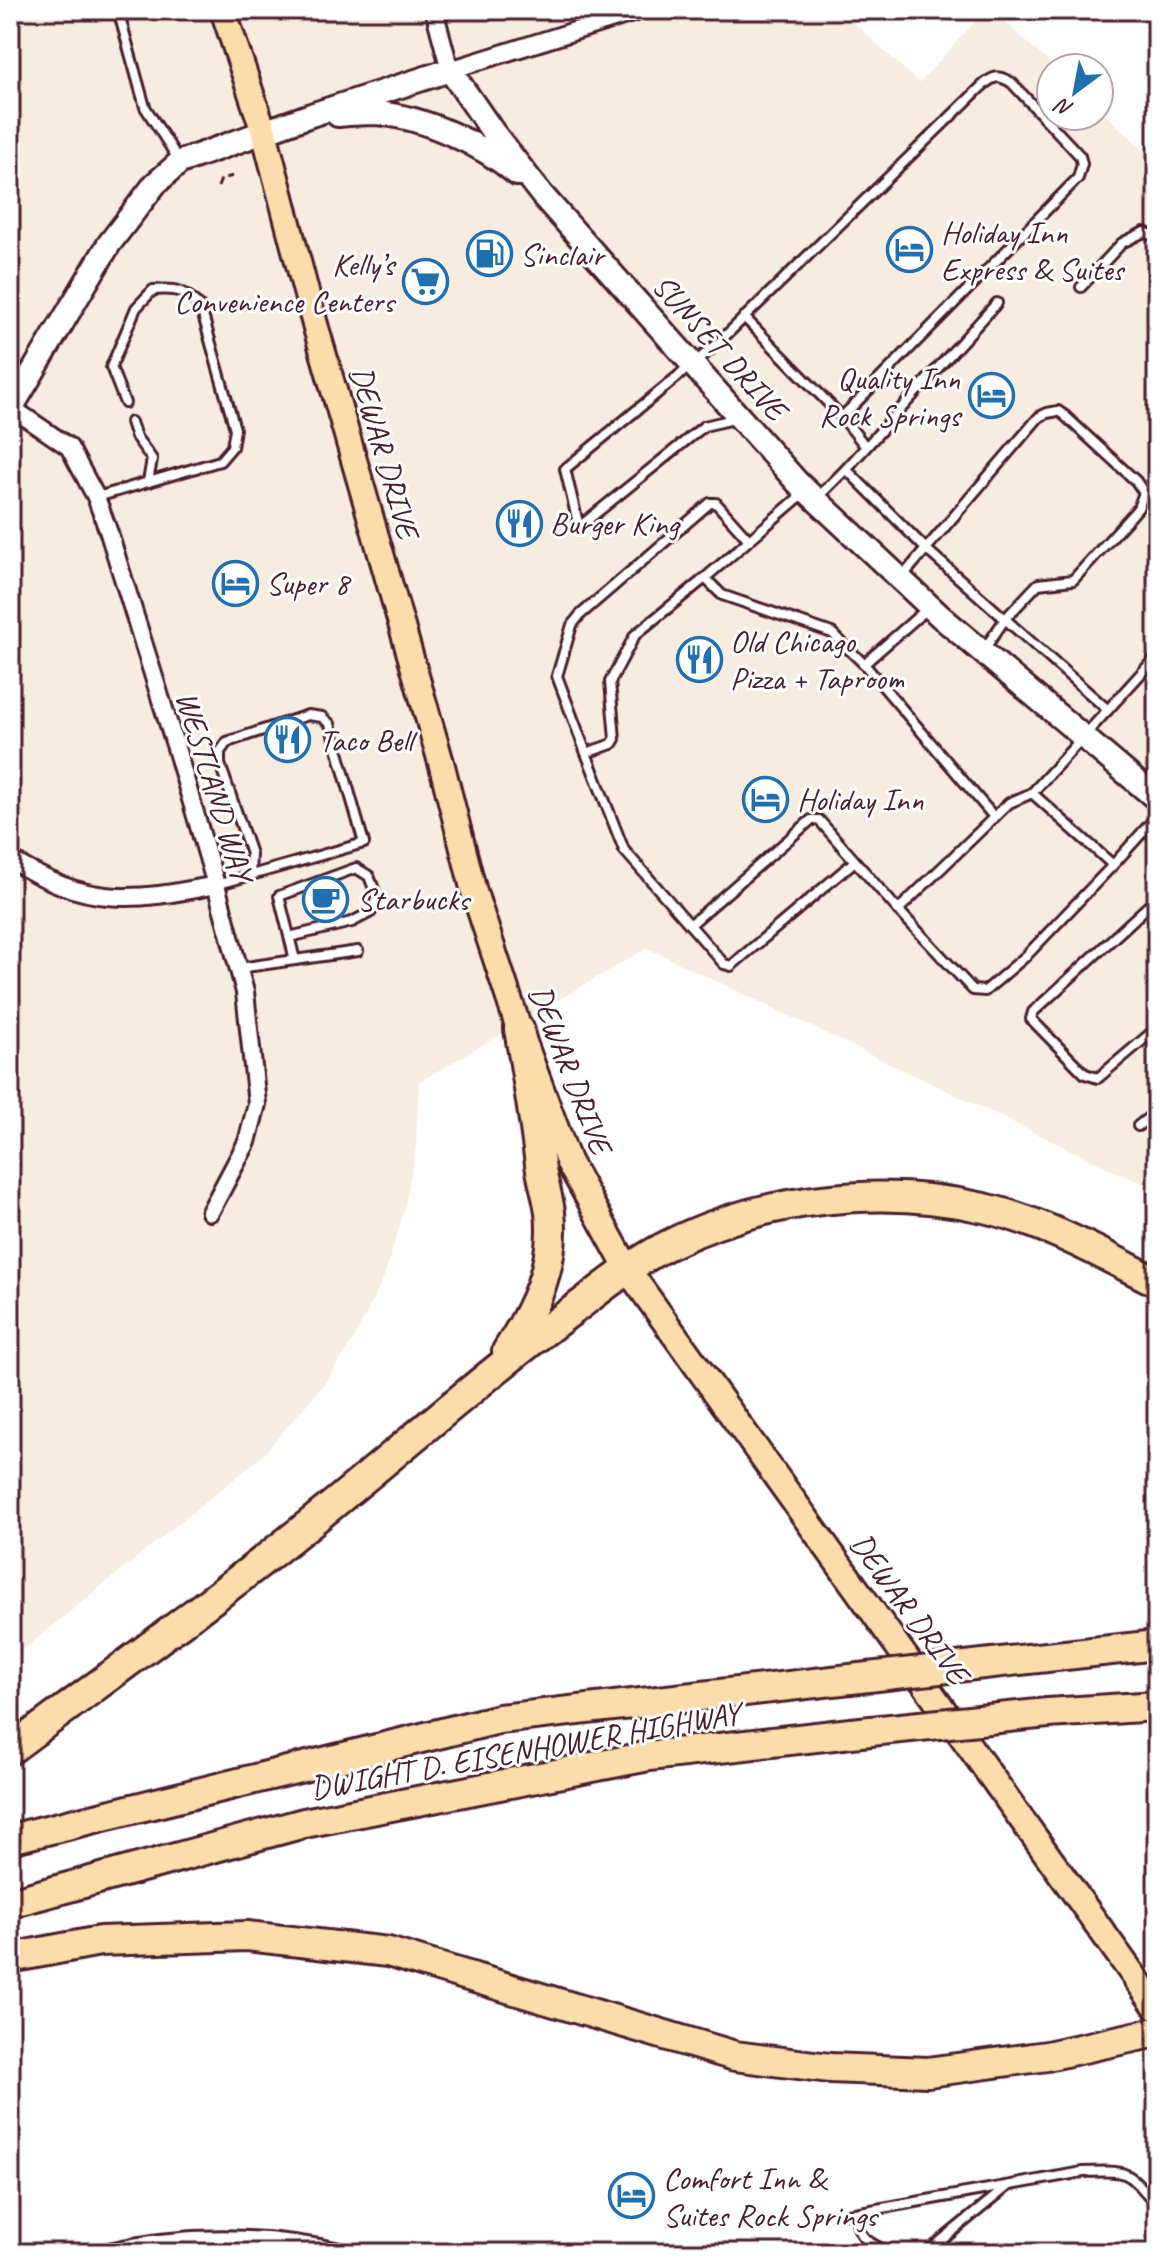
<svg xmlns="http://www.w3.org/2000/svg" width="1167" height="2263" viewBox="0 0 1167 2263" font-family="Caveat,sans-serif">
	<rect width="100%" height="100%" fill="#fff"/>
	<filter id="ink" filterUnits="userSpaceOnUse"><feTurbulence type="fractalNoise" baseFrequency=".0125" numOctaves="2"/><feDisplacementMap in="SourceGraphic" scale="16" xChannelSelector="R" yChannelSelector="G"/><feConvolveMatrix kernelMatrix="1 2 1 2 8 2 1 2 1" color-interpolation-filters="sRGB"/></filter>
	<g filter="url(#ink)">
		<path fill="#f7ece0" d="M10 10H840L919 83 986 10H992L1055 68H1051V116H1099V109L1157 162V1191L647 948 419 1082 416 1147 404 1211 384 1277 353 1341 323 1385 260 1458 10 1660Z"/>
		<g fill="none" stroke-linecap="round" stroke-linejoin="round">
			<defs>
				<g id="lane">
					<path d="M118 10 145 107 180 162"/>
					<path d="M1081 287 1122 243 1144 232 1157 237"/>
					<path d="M744 317 842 417 866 447"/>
					<path d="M738 418 704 426 579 527 565 469 716 345 981 87C993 76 998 74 1012 83L1080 156 1082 164 1078 178 842 417"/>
					<path d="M131 422 136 437 152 459 148 482"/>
					<path d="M846 469 927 550 1108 710"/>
					<path d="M804 493 705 578 722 595 832 633 864 664 929 607"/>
					<path d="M97 497 220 461 232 447 235 429 201 308C185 290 177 288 153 290L136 308 111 367 125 403"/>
					<path d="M816 499 846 469 997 303"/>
					<path d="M902 577 1039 417 1047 413 1058 411 1064 415 1136 481 1144 493 1138 508 1132 515 1073 580 1038 584 1005 619 983 651"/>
					<path d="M705 578 635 635 610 682 615 739 612 744 586 753 557 676 572 625 580 615 710 503H716L749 540"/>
					<path d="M1157 656 1032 793 1113 865 1157 816"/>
					<path d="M864 664 994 817"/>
					<path d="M586 753 624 850 690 925"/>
					<path d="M1032 793 1009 803 898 910 973 990 985 991 1026 956 1113 865"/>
					<path d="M855 861 731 966 724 964 690 925 811 820H819L898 910"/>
					<path d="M216 885 364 843 330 724 322 717 308 715 227 742 220 752V764L251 854 250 875"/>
					<path d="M1157 898 1033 1012 1031 1019 1085 1074 1098 1078 1157 1028"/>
					<path d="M289 937 352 922 371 912 377 897 369 876 356 868 279 896 295 960"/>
					<path d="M239 968 358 951"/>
					<path d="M1138 1126 1157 1111"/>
					<path d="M855 2213C858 2239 868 2243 891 2253"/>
					<path d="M849 2214 1083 2172C1131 2171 1125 2169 1157 2205"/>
					<path d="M926 2253 1008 2186"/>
				</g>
				<g id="street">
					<path d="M434 10 450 70 642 10"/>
					<path d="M12 408 69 447 96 497 109 533 176 748 216 885 245 992 257 1104 247 1142 210 1212"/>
					<path d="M10 859C87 907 131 902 216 885"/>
					<path d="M104 2253C185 2234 263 2235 345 2253"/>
				</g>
				<g id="secondary">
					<path d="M338 115C350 114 363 113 375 113 422 116 482 144 517 174"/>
					<path d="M10 410 109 244 155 184 180 162 311 115 450 70 493 132 542 195 797 482 940 616 1157 799"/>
				</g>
				<path id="primary" d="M223 10 264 132 310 307 442 766 474 892 519 1029 568 1161 628 1270 1157 2008"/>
				<g id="highway">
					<path d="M507 1351C535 1308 556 1265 550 1212 548 1196 542 1180 540 1164 534 1118 527 1074 519 1029"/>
					<path d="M1010 1661 1157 1645"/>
					<path d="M1048 1713 1157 1706"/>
					<path d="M10 1750C125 1664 243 1580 353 1488 426 1428 497 1366 573 1310 604 1287 634 1262 668 1245 762 1198 881 1184 984 1208 1045 1222 1101 1254 1157 1282"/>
					<path d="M10 1839 499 1719 815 1683"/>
					<path d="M10 1903 304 1823 649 1756 851 1733"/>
					<path d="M10 1958 100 1941 247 1936 388 1952 735 2056 830 2068 928 2072 1047 2056 1157 2032"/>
				</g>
			</defs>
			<use href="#lane" stroke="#4a1f2b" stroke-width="14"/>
			<use href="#street" stroke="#4a1f2b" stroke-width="22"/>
			<use href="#secondary" stroke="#4a1f2b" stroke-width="28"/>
			<use href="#primary" stroke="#4a1f2b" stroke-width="30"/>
			<use href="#highway" stroke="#4a1f2b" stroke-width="34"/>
			<path stroke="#4a1f2b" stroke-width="3" stroke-dasharray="8 6" stroke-linecap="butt" d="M218 187 221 179 233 176"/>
			<use href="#lane" stroke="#fff" stroke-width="8"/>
			<use href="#street" stroke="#fff" stroke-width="16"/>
			<use href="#secondary" stroke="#fff" stroke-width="22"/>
			<use href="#primary" stroke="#fbddab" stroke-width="24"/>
			<use href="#highway" stroke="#fbddab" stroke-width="28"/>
			<defs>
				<g id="highway-bridge">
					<path d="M815 1683 1010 1661"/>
					<path d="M851 1733 1048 1713"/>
				</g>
			</defs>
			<use href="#highway-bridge" stroke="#4a1f2b" stroke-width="34" stroke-linecap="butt"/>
			<use href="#highway-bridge" stroke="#fbddab" stroke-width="28"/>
		</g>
	</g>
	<defs>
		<symbol id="hotel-ring" viewBox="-11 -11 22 22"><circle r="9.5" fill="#fff" stroke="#1f6fb2" stroke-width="1.5"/><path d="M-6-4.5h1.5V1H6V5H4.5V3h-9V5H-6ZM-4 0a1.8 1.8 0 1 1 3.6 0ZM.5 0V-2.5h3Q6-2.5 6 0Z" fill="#1f6fb2"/></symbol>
		<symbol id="fuel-ring" viewBox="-11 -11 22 22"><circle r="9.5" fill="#fff" stroke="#1f6fb2" stroke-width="1.5"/><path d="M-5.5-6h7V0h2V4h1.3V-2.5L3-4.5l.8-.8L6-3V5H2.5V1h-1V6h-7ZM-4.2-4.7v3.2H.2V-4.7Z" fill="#1f6fb2"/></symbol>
		<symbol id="supermarket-ring" viewBox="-11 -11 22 22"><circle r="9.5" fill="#fff" stroke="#1f6fb2" stroke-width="1.5"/><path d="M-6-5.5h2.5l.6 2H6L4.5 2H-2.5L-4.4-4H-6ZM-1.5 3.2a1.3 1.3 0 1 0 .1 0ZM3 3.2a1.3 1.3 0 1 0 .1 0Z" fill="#1f6fb2"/></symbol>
		<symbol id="restaurant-ring" viewBox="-11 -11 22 22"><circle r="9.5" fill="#fff" stroke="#1f6fb2" stroke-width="1.5"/><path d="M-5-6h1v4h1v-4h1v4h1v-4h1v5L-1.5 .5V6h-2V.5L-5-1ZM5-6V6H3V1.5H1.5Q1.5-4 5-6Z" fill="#1f6fb2"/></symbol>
		<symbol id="cafe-ring" viewBox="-11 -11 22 22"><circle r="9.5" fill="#fff" stroke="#1f6fb2" stroke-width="1.5"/><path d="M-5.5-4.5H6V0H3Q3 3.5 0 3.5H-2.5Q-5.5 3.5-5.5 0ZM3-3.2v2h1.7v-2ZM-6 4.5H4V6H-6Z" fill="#1f6fb2"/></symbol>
	</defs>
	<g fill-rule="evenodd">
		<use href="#hotel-ring" x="884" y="224" width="51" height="51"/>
		<use href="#fuel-ring" x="464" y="228" width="51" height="51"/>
		<use href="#supermarket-ring" x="400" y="256" width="51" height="51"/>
		<use href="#hotel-ring" x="966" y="370" width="51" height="51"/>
		<use href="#restaurant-ring" x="494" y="498" width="51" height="51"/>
		<use href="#hotel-ring" x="210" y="558" width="51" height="51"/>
		<use href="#restaurant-ring" x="674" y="634" width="51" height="51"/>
		<use href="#restaurant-ring" x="262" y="714" width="51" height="51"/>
		<use href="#hotel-ring" x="740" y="774" width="51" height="51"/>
		<use href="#cafe-ring" x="300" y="874" width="51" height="51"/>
		<use href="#hotel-ring" x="606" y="2170" width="51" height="51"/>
	</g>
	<g text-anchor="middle" stroke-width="6" stroke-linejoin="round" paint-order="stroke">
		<g font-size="32" fill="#4a1f2b" stroke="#fff" text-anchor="start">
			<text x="941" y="243">Holiday Inn<tspan x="941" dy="37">Express &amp; Suites</tspan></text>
			<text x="520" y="265">Sinclair</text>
			<text x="394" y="275" text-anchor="end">Kelly’s<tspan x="394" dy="37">Convenience Centers</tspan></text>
			<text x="960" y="389" text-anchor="end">Quality Inn<tspan x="960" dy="37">Rock Springs</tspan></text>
			<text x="550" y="534">Burger King</text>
			<text x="266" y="594">Super 8</text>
			<text x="730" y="652">Old Chicago<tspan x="730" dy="37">Pizza + Taproom</tspan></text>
			<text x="319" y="751">Taco Bell</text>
			<text x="797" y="810">Holiday Inn</text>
			<text x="357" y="910">Starbucks</text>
			<text x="663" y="2189">Comfort Inn &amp;<tspan x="663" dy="37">Suites Rock Springs</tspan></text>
		</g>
		<g font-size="32" fill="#4a1f2b" stroke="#fff">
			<text transform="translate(720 347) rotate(48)" y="11">SUNSET DRIVE</text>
			<text transform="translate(385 452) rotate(74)" y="11">DEWAR DRIVE</text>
			<text transform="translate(215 786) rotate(73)" y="11">WESTLAND WAY</text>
			<text transform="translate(571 1069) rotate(69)" y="11">DEWAR DRIVE</text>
			<text transform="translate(910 1608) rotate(54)" y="11">DEWAR DRIVE</text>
			<text transform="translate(525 1750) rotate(-10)" y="11">DWIGHT D. EISENHOWER HIGHWAY</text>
		</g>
	</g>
	<rect width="1167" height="2263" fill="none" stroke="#fff" stroke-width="40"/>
	<rect x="20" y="20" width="1127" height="2223" fill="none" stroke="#4a1f2b" stroke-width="3" filter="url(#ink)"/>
	<g transform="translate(1075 92) rotate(212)"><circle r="38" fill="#ffffff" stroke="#b7a5aa" stroke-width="2"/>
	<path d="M0-6L14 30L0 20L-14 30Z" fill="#1f6fb2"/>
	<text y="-12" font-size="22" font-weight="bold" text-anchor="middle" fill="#4a1f2b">N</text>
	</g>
</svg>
